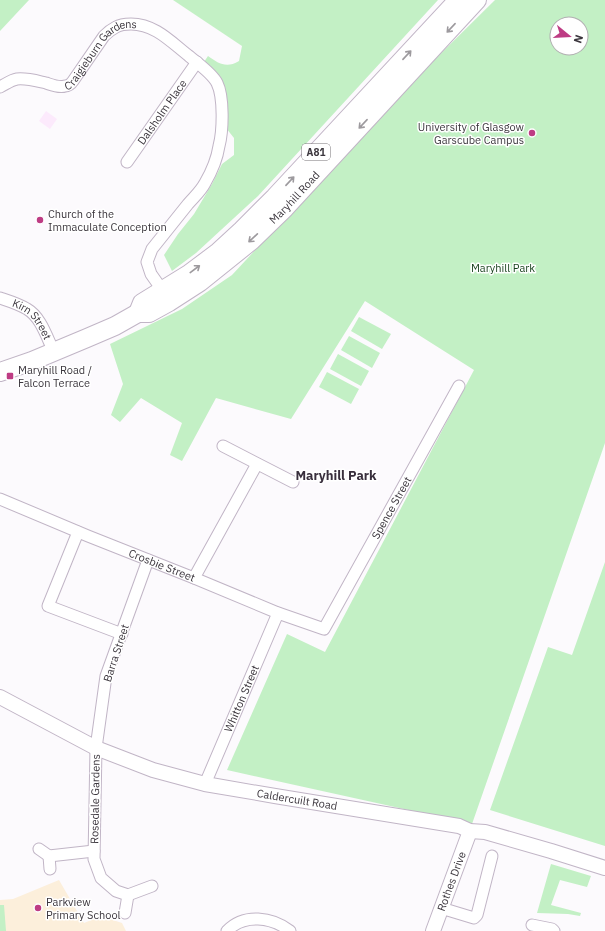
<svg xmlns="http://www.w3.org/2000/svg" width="605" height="931" viewBox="0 0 605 931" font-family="'IBM Plex Sans',sans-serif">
	<rect width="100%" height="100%" fill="#fcfafd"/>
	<path fill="#fceafc" d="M46 111 57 119 50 129 39 121Z"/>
	<path fill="#fcefdb" d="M59 880 84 923 101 916 122 923 126 931H0V900L13 899Z"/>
	<g fill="#c3f0c5" fill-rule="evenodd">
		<path d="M0 0H29L0 31Z"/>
		<path d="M173 0H438L258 196 196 253 172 271 164 255 178 234 194 214 212 184 222 164 234 155V138L226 128V110L204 62 208 56C218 63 226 69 239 61L242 46Z"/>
		<path d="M495 0H605V443L472 824 227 770 287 634 325 652 474 370 365 301 291 419 216 398 182 461 170 455 182 423 141 398 120 422 111 415 123 384 110 344 182 309 232 275 410 84ZM557 24H581V48H557Z"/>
		<path d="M359 317 391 334 382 349 351 331Z"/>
		<path d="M349 336 380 353 372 368 341 350Z"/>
		<path d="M338 354 369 371 361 386 330 369Z"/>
		<path d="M327 372 359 389 351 404 319 387Z"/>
		<path d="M605 562V846L490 810 548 647 572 655Z"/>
		<path d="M551 864 591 876 587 887 560 880 551 905 581 913 580 916 568 914 537 913Z"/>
		<path d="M0 905H4L6 931H0Z"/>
	</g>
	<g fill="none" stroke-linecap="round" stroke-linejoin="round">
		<defs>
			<g id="minor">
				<path id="s1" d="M0 87C6 84 11 80 17 79 27 78 37 81 46 83 52 85 59 88 65 86 69 86 71 84 73 81L104 36C108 32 112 29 116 27 121 24 126 24 131 24 155 24 171 42 189 56 197 63 212 73 217 83 224 97 223 131 219 146 217 159 212 171 205 183 201 191 194 197 188 204 176 219 164 234 152 249L147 262 151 274 165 294"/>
				<path id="s2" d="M127 162 197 62"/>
				<path id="s3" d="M0 298C9 301 19 304 27 309 41 317 47 338 54 352"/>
				<path d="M223 446 293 482"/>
				<path id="s4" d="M0 499 88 536 194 578 278 613 324 629 459 386"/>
				<path d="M78 532 48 606 122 634"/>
				<path d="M148 560 106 676 96 748 94 859 101 878 116 891 128 895 152 886"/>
				<path d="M194 578 257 464"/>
				<path id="s5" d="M205 784 278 613"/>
				<path d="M39 849 49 856 94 851"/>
				<path d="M49 856 50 869"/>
				<path d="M441 908 474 918 477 915 492 856"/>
				<path d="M125 913 128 895"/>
				<path d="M532 925 552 929 554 931"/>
				<path d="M227 931C244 913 272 917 290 931"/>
			</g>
			<g id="tertiary">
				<path id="s6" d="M0 697 96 748 153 770 205 784 275 796 459 826 470 831 485 832 551 851 605 868"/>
				<path id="s7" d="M433 931 470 831"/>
			</g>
			<g id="primary">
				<path d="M138 313 142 303 189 274 217 253 242 230 275 197 458 0"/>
				<path id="s8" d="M0 372 32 361 87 338 115 326 138 313H149L169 302 200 282 251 241 285 208 477 0"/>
			</g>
		</defs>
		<use href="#minor" stroke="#c1b5c6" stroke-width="13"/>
		<use href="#tertiary" stroke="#c1b5c6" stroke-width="16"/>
		<use href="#primary" stroke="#c1b5c6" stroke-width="20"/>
		<use href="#minor" stroke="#fff" stroke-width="11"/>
		<use href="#tertiary" stroke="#fff" stroke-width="14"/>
		<use href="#primary" stroke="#fff" stroke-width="18"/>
	</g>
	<defs><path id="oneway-shaft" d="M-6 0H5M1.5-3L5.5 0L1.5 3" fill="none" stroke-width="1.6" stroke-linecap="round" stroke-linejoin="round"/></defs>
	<g stroke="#9d9a9e">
		<use href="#oneway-shaft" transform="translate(451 28) rotate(133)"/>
		<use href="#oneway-shaft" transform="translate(407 55) rotate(-47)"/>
		<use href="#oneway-shaft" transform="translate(363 124) rotate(133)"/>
		<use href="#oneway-shaft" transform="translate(290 181) rotate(-47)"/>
		<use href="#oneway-shaft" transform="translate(253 238) rotate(137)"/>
		<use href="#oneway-shaft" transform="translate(195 269) rotate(-37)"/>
	</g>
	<g fill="#be3c84" stroke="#fff" stroke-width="1.5">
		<circle cx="532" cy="133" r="4"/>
		<circle cx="40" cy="220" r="4"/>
		<rect x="6" y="372" width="8" height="8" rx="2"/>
		<circle cx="38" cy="908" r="4"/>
	</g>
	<g text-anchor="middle" stroke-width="3" stroke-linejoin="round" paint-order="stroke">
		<rect fill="#fff" stroke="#767277" stroke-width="1" x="302" y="144" width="28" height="16" rx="3"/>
		<g font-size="10" font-weight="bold" fill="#3b363d">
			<text x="316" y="156">A81</text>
		</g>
		<g font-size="11" fill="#3b363d" stroke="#fff">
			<text dy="4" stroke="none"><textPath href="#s1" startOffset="118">Craigieburn Gardens</textPath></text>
			<text dy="4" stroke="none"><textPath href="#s2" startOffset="61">Dalsholm Place</textPath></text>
			<text dy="4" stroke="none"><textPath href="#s8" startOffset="348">Maryhill Road</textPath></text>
			<text dy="4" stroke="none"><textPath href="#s3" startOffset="40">Kirn Street</textPath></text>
			<text dy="4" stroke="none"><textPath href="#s4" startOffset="488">Spence Street</textPath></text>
			<text dy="4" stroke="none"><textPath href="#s4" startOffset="175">Crosbie Street</textPath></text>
			<text transform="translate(116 653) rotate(-72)" y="4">Barra Street</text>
			<text dy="4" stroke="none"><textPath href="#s5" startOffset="93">Whitton Street</textPath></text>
			<text transform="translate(95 799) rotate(-89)" y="4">Rosedale Gardens</text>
			<text dy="4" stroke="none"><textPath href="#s6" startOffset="317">Caldercuilt Road</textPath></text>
			<text dy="4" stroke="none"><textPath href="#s7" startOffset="53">Rothes Drive</textPath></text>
		</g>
		<g font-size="11" fill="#3b363d" stroke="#fff" text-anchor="start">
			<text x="524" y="131" text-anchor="end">University of Glasgow<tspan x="524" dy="13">Garscube Campus</tspan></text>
			<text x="48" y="218">Church of the<tspan x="48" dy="13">Immaculate Conception</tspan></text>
			<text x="18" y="374">Maryhill Road /<tspan x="18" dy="13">Falcon Terrace</tspan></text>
			<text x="46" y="906">Parkview<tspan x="46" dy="13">Primary School</tspan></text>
		</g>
		<g font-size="11" fill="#153f1a" stroke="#fff">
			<text x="503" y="272">Maryhill Park</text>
		</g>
		<g font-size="13" font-weight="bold" fill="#392f3d" stroke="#fff">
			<text x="336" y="480">Maryhill Park</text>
		</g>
	</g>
	<g transform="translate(569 36) rotate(108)"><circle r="19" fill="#ffffff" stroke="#b1afb1"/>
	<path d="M0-3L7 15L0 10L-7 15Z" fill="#be3c84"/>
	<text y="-6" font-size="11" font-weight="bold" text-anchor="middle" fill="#3b363d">N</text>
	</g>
</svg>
